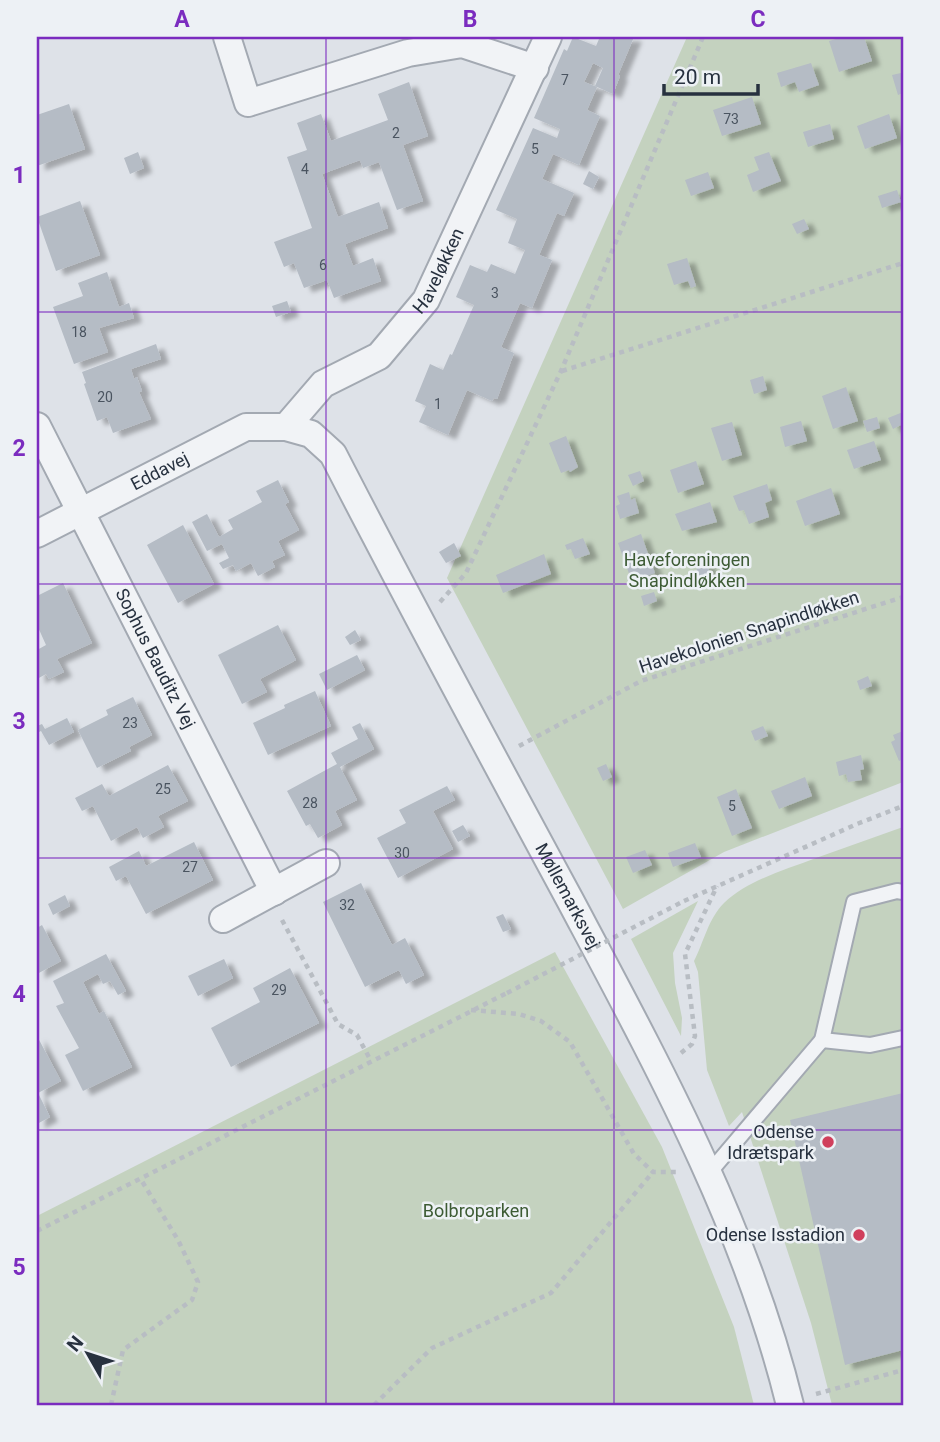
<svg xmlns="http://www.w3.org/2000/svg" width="940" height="1442" viewBox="0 0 940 1442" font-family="Roboto,sans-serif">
	<defs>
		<filter id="shadow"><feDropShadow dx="8" dy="4.5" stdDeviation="2" flood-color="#0004"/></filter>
	</defs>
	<rect width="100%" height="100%" fill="#dee2e8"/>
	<g fill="#c4d2bf">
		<path d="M687 37H903V782L724 852 623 909 447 578Z"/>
		<path d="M903 827V1405H832L811 1323 742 1112 729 1126 707 1070 698 972 694 961C704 942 708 919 724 903 748 880 785 870 816 858 845 848 874 837 903 827Z"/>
		<path d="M698 901 673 953 675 983 682 1018 681 1036 631 939Z"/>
		<path d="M555 952 662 1147 734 1327 754 1405H37V1216Z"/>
	</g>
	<g fill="#b5bcc5" filter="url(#shadow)">
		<path d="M573 37 596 46 599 39 595 37H634L618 75 620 76 613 94 595 86 603 68 593 63 584 82 597 87 587 110 600 116 579 165 553 154 542 179 574 193 564 216 557 213 539 255 552 260 532 308 520 303 501 347 514 353 497 399 494 398 492 401 467 390 448 435 419 422 426 406 415 401 430 364 443 370 450 354 452 355 474 305 456 297 470 265 487 272 491 264 515 274 525 250 508 243 517 219 496 210 533 128 557 138 560 129 534 118 564 49 567 51Z"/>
		<path d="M843 37H864L872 61 839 72 829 41Z"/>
		<path d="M811 63 819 85 799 92 795 82 781 87 777 73Z"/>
		<path d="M901 73 903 93 898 95 892 75Z"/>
		<path d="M409 82 428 136 403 145 423 201 397 210 379 162 363 168 360 160 322 174 338 217 379 202 388 228 345 244 353 266 373 258 381 281 334 298 327 280 304 288 294 263 284 267 274 242 312 228 287 157 307 150 297 123 321 114 331 141 388 120 378 94Z"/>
		<path d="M752 97 761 124 722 136 713 110Z"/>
		<path d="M69 104 85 149 37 166V115Z"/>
		<path d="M889 114 897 138 865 149 857 126Z"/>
		<path d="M830 124 834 139 808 147 803 132Z"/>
		<path d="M138 152 144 168 130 174 124 158Z"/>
		<path d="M769 152 781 181 753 192 747 175 759 170 754 157Z"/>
		<path d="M589 171 599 177 593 189 583 184Z"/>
		<path d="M708 172 714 188 691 196 685 180Z"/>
		<path d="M897 190 901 202 882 208 878 196Z"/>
		<path d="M80 201 100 255 56 271 37 217Z"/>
		<path d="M804 219 809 229 797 234 792 224Z"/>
		<path d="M687 258 696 286 691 288 688 281 674 285 667 264Z"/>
		<path d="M107 272 119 307 129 303 134 318 99 328 108 352 74 364 53 307 83 296 78 283Z"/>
		<path d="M287 301 291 312 276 317 272 306Z"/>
		<path d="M156 344 161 359 131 369 134 379 137 377 142 391 139 392 151 419 113 433 107 417 97 421 84 384 86 383 82 372Z"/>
		<path d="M763 376 767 390 754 394 750 380Z"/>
		<path d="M846 387 858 421 833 429 822 396Z"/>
		<path d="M903 412V424L893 429 888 418Z"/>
		<path d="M877 417 880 428 867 432 863 421Z"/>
		<path d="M801 421 807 441 785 447 780 427Z"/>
		<path d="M732 422 742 455 722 461 711 428Z"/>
		<path d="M566 436 578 467 570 472 569 470 561 473 549 443Z"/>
		<path d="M874 441 881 460 854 469 847 450Z"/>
		<path d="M696 461 704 484 678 493 670 470Z"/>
		<path d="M640 471 644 481 633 486 628 475Z"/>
		<path d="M278 480 289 502 285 504 299 530 278 541 285 555 272 561 275 567 258 576 251 563 236 571 233 565 223 569 219 563 229 558 222 544 207 551 192 522 207 514 219 537 233 529 228 520 262 502 256 491Z"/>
		<path d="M767 484 772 500 765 503 769 517 749 524 744 510 739 511 733 496Z"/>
		<path d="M831 488 840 514 805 526 796 501Z"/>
		<path d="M629 492 631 500 635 498 639 513 620 519 616 506 620 504 617 496Z"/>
		<path d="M710 502 717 522 682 531 675 514Z"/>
		<path d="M183 525 214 584 178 603 147 545Z"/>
		<path d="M641 534 655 573 632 582 618 543Z"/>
		<path d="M583 538 590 554 575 559 571 549 567 550 565 545Z"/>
		<path d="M454 543 461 556 446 563 439 552Z"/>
		<path d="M544 554 551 574 503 593 496 575Z"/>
		<path d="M707 562 710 574 698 577 696 565Z"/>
		<path d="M63 583 92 643 57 659 64 672 49 679 46 674 37 679V650L46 645 37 625V596Z"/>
		<path d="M654 592 657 601 644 606 641 596Z"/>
		<path d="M278 625 296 660 260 679 267 692 242 704 218 655Z"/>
		<path d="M355 630 361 640 350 645 345 637Z"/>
		<path d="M357 655 365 670 327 690 319 674Z"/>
		<path d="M868 676 872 686 860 690 857 681Z"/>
		<path d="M315 691 331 726 268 755 253 723 285 708 284 705Z"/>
		<path d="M133 697 152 735 129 747 131 751 97 768 78 730 108 715 106 710Z"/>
		<path d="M67 718 74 732 49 745 41 731 37 733V726L42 724 45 729Z"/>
		<path d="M360 723 374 749 340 767 357 800 335 811 342 825 318 838 310 824 306 826 287 791 337 764 331 753 358 739 352 727Z"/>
		<path d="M763 726 768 736 755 741 751 731Z"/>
		<path d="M903 731V759L899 761 891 742 895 740 893 735Z"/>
		<path d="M861 755 864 769 860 770 862 780 848 782 846 774 839 776 836 762Z"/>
		<path d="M606 764 612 777 603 781 597 768Z"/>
		<path d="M168 765 188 801 158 816 164 827 143 838 137 827 111 841 93 806 82 811 75 798 102 784 109 796Z"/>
		<path d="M805 777 812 796 779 809 771 791Z"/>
		<path d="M447 786 455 800 433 811 453 849 398 878 377 838 406 823 399 810Z"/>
		<path d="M736 789 752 828 732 836 717 797Z"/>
		<path d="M463 825 470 836 458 842 452 831Z"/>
		<path d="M194 842 213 880 146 914 126 876 116 881 109 867 139 851 146 866Z"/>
		<path d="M695 843 701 857 673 867 668 853Z"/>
		<path d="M645 850 652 865 633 873 626 857Z"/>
		<path d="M361 883 392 945 405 938 424 975 406 984 399 970 365 987 323 902Z"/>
		<path d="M65 895 70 906 53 915 48 904Z"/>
		<path d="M503 914 511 929 503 932 496 917Z"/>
		<path d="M42 925 61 961 37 974V928Z"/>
		<path d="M106 954 126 991 118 995 110 981 103 984 98 974 83 982 99 1014 104 1011 132 1067 83 1091 65 1055 79 1048 56 1006 64 1003 53 981Z"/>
		<path d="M224 959 233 978 198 996 188 976Z"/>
		<path d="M290 968 319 1023 231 1067 211 1028 260 1002 253 988Z"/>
		<path d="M37 1036 61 1081 38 1093 50 1117 37 1124Z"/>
		<path d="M903 1093V1350L845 1365 790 1120Z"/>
	</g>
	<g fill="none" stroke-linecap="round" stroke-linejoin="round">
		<defs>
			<g id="service">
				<path d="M822 1040 870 1045 903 1038"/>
				<path d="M709 1173 822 1040 854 902 897 891 903 892"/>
			</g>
			<g id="minor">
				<path d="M227 37 248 103 408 53 462 44 535 68"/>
				<path id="s1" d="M37 426 274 892"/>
				<path id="s2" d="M286 427 323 384 379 356 426 300 548 37"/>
				<path id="s3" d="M37 534 246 427H286L311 434 333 454C410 604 490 752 570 900 656 1062 746 1225 790 1405"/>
				<path d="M223 919 326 863"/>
			</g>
		</defs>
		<use href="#service" stroke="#a3a9b2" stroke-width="18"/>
		<use href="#minor" stroke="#a3a9b2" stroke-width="30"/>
		<g stroke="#b8bdc3" stroke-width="4.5" stroke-dasharray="5 5" stroke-linecap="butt">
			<path d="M562 371 903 263"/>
			<path d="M440 602 466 573 561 371 703 37"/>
			<path d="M519 746 641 681 903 597"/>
			<path d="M684 901 857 824 903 806"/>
			<path d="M282 920 338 1024 357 1035 371 1061"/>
			<path d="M471 1010 519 1014 541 1021 570 1042 634 1154 653 1172H677"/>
			<path d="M681 1053 692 1044 695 1036 685 954 717 886"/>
			<path d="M37 1231 507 993"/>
			<path d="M816 1394 903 1370"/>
			<path d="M111 1405 123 1350 192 1300 198 1282 178 1240 140 1178"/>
			<path d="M374 1405 432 1348 551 1293 653 1172"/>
		</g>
		<use href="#service" stroke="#f1f3f6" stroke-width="14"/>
		<use href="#minor" stroke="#f1f3f6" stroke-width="26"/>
		<path stroke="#b8bdc3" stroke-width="4.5" stroke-dasharray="5 5" stroke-linecap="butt" d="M507 993 684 901"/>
	</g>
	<path fill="none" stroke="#7b2cbf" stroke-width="2" stroke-opacity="0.55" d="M326 37V1405M614 37V1405M37 312H903M37 584H903M37 858H903M37 1130H903"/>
	<g fill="#d03f5c" stroke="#edf1f5" stroke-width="2.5">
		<circle cx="828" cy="1142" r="7"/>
		<circle cx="859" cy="1235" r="7"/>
	</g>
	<g text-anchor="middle" stroke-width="5" stroke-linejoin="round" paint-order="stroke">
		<g font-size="14" fill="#4a5460">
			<text x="565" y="85">7</text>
			<text x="731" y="124">73</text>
			<text x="396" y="138">2</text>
			<text x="535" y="154">5</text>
			<text x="305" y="174">4</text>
			<text x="323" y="270">6</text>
			<text x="495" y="298">3</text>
			<text x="79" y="337">18</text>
			<text x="105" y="402">20</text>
			<text x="438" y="409">1</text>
			<text x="130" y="728">23</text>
			<text x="163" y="794">25</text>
			<text x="310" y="808">28</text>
			<text x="732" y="811">5</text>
			<text x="402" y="858">30</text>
			<text x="190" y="872">27</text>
			<text x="347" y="910">32</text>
			<text x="279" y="995">29</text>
		</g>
		<g font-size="18" fill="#27313f" stroke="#edf1f5">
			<text dy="6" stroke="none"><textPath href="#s2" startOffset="224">Haveløkken</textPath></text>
			<text dy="6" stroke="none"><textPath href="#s3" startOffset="138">Eddavej</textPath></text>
			<text transform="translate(749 632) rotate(-18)" y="6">Havekolonien Snapindløkken</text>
			<text dy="6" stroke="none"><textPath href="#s1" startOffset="261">Sophus Bauditz Vej</textPath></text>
			<text dy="6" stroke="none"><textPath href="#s3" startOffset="831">Møllemarksvej</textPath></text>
		</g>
		<g font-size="18" fill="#3d5b34" stroke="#edf1f5">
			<text x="687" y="566">Haveforeningen<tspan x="687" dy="21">Snapindløkken</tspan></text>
			<text x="476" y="1217">Bolbroparken</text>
		</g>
		<g font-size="18" fill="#27313f" stroke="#edf1f5" text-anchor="end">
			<text x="814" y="1138">Odense<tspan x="814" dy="21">Idrætspark</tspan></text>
			<text x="845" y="1241">Odense Isstadion</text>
		</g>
	</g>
	<rect width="940" height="1442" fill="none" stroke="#edf1f5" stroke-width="77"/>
	<g transform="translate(88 1354) rotate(309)" stroke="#edf1f5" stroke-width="5" paint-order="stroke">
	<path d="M0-5L12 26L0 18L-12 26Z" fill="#27313f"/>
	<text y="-10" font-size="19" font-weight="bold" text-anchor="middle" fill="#27313f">N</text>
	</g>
	<path d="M664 84v10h94v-10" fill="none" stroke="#27313f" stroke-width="3.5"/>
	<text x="674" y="84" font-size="21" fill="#27313f" stroke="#edf1f5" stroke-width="5" paint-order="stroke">20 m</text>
	<rect x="38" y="38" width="864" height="1366" fill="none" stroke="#7b2cbf" stroke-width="2.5"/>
	<g font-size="23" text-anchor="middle" font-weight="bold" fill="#7b2cbf">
		<text x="182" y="27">A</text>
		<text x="470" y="27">B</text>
		<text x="758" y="27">C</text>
		<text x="19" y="183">1</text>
		<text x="19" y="456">2</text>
		<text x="19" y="729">3</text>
		<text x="19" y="1002">4</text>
		<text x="19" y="1275">5</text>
	</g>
</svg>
